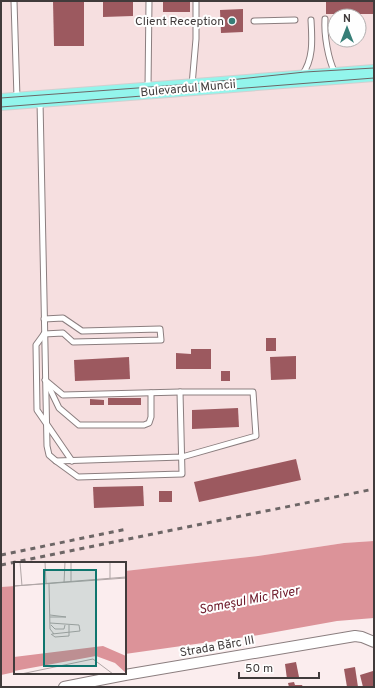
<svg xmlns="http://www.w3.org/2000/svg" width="375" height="688" viewBox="0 0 375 688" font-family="Overpass,sans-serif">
	<rect width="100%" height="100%" fill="#fbedee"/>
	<path fill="#f6dfe0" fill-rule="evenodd" d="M1 1H374V541L344 543 258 556 125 571V563H15V586L1 587ZM335 16H359V40H335Z"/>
	<g fill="#dc9399">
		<path d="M374 541V618L337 621 259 635 125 654V571L258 556 344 543Z"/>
		<path d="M15 586V672L1 675V587Z"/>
	</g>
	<g fill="#9c595f">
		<path d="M53 1H84V46H54Z"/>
		<path d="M103 1H133V16L103 17Z"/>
		<rect x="163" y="1" width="27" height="11"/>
		<rect x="326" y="1" width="48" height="13"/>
		<path d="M243 9V32L221 33 220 10Z"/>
		<rect x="266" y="338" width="10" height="13"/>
		<path d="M191 349H211V369H176V353L191 354Z"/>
		<path d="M296 356V379L271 380 270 357Z"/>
		<path d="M129 357 130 379 75 381 74 360Z"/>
		<rect x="221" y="371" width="9" height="10"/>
		<rect x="108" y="398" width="33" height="7"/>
		<path d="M90 399 104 400V405H90Z"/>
		<path d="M238 408 239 427 192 429V410Z"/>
		<path d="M296 459 301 480 199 502 194 482Z"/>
		<path d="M143 486 144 506 94 508 93 487Z"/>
		<rect x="159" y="491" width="13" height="11"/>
		<path d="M296 662 299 677 287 679 285 664Z"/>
		<path d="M355 667 358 687H347L344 669Z"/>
		<path d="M373 671 374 687H363L360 675Z"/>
		<path d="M294 682 295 685H302L303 687H289L288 683Z"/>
	</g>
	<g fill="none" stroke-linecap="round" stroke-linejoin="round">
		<defs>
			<g id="service">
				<path d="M14 1 17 98"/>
				<path d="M325 19C324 35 328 59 335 73"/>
				<path d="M254 21 295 20"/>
				<path d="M302 75C314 59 312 38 311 20"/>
				<path d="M192 85 196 39V1"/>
				<path d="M148 88 149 1"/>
				<path d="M40 101 47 446 49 455 56 461 78 477 182 474 180 392"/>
				<path d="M44 319 63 318 82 331 160 329 161 340 73 342 63 333 44 334"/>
				<path d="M44 334 36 345 37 410 72 461"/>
				<path d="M45 380 63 395 180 392H253L256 436 182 457 56 461"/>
				<path d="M47 383 59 408 79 425H144L149 423 151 417V393"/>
			</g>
			<path id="minor" d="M64 687 125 675 355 636 362 637 374 642"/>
			<path id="primary" d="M1 102 374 73"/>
		</defs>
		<use href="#service" stroke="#8b7e7f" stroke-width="7"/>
		<use href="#minor" stroke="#8b7e7f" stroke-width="12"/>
		<use href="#primary" stroke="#d1d0d0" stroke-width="18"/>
		<use href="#service" stroke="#fff" stroke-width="5"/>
		<use href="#minor" stroke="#fff" stroke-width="10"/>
		<use href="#primary" stroke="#93f5ec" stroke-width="16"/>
		<g stroke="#6d6666" stroke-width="1">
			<path d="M1 98 192 84 305 72 374 68"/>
			<path d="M1 107 374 78"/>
		</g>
		<g stroke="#6d6666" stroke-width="3" stroke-dasharray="5 5" stroke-linecap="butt">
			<path d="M1 555 127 529"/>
			<path d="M1 565 374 489"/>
		</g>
	</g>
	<circle fill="#377e77" stroke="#fefefe" stroke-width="1.5" cx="232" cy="21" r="4"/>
	<g text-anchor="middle" stroke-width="4" stroke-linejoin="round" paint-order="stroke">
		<g font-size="12" fill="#403b3b" stroke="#fefefe" text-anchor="end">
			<text x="224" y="25">Client Reception</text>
		</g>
		<g font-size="12" fill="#403b3b" stroke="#fefefe">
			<text transform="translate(188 88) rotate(-5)" y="4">Bulevardul Muncii</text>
			<text transform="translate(217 646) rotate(-10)" y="4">Strada Bărc III</text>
		</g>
		<g font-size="13" font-style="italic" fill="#6c1728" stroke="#fefefe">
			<text transform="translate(249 599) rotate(-11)" y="5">Someşul Mic River</text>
		</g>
	</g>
	<g transform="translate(14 562)">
		<rect width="112" height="112" fill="#fbedee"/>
		<path d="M89 84 112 94V111L101 101 82 94 0 109V95Z" fill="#dc9399"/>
		<path fill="none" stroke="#b0a6a6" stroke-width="1" d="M6 0 8 24M31 0 32 21M96 0V17M57 20V0M50 21 51 0M35 22 36 67 40 72M0 24 112 16M0 24 112 15M36 53 52 55H36M36 61 65 63 66 69 38 72M37 63 41 67H50L51 63M37 72 41 75 55 74V63M7 112 79 97 99 112"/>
		<path fill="#0f766e" fill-opacity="0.15" stroke="#0f766e" stroke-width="2" d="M30 8H82V104H30Z"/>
		<rect width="112" height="112" fill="none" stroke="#403b3b" stroke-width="2"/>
	</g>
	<rect width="375" height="688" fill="none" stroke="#403b3b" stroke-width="4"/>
	<g transform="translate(347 28)"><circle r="19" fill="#fefefe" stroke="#b2b0b0"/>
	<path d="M0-3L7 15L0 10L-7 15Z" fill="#377e77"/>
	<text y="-6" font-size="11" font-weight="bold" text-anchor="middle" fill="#403b3b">N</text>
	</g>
	<path d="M239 672v6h80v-6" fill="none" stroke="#403b3b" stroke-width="2"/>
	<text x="245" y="672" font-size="12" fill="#403b3b" stroke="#fefefe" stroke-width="3" paint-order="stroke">50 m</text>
</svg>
